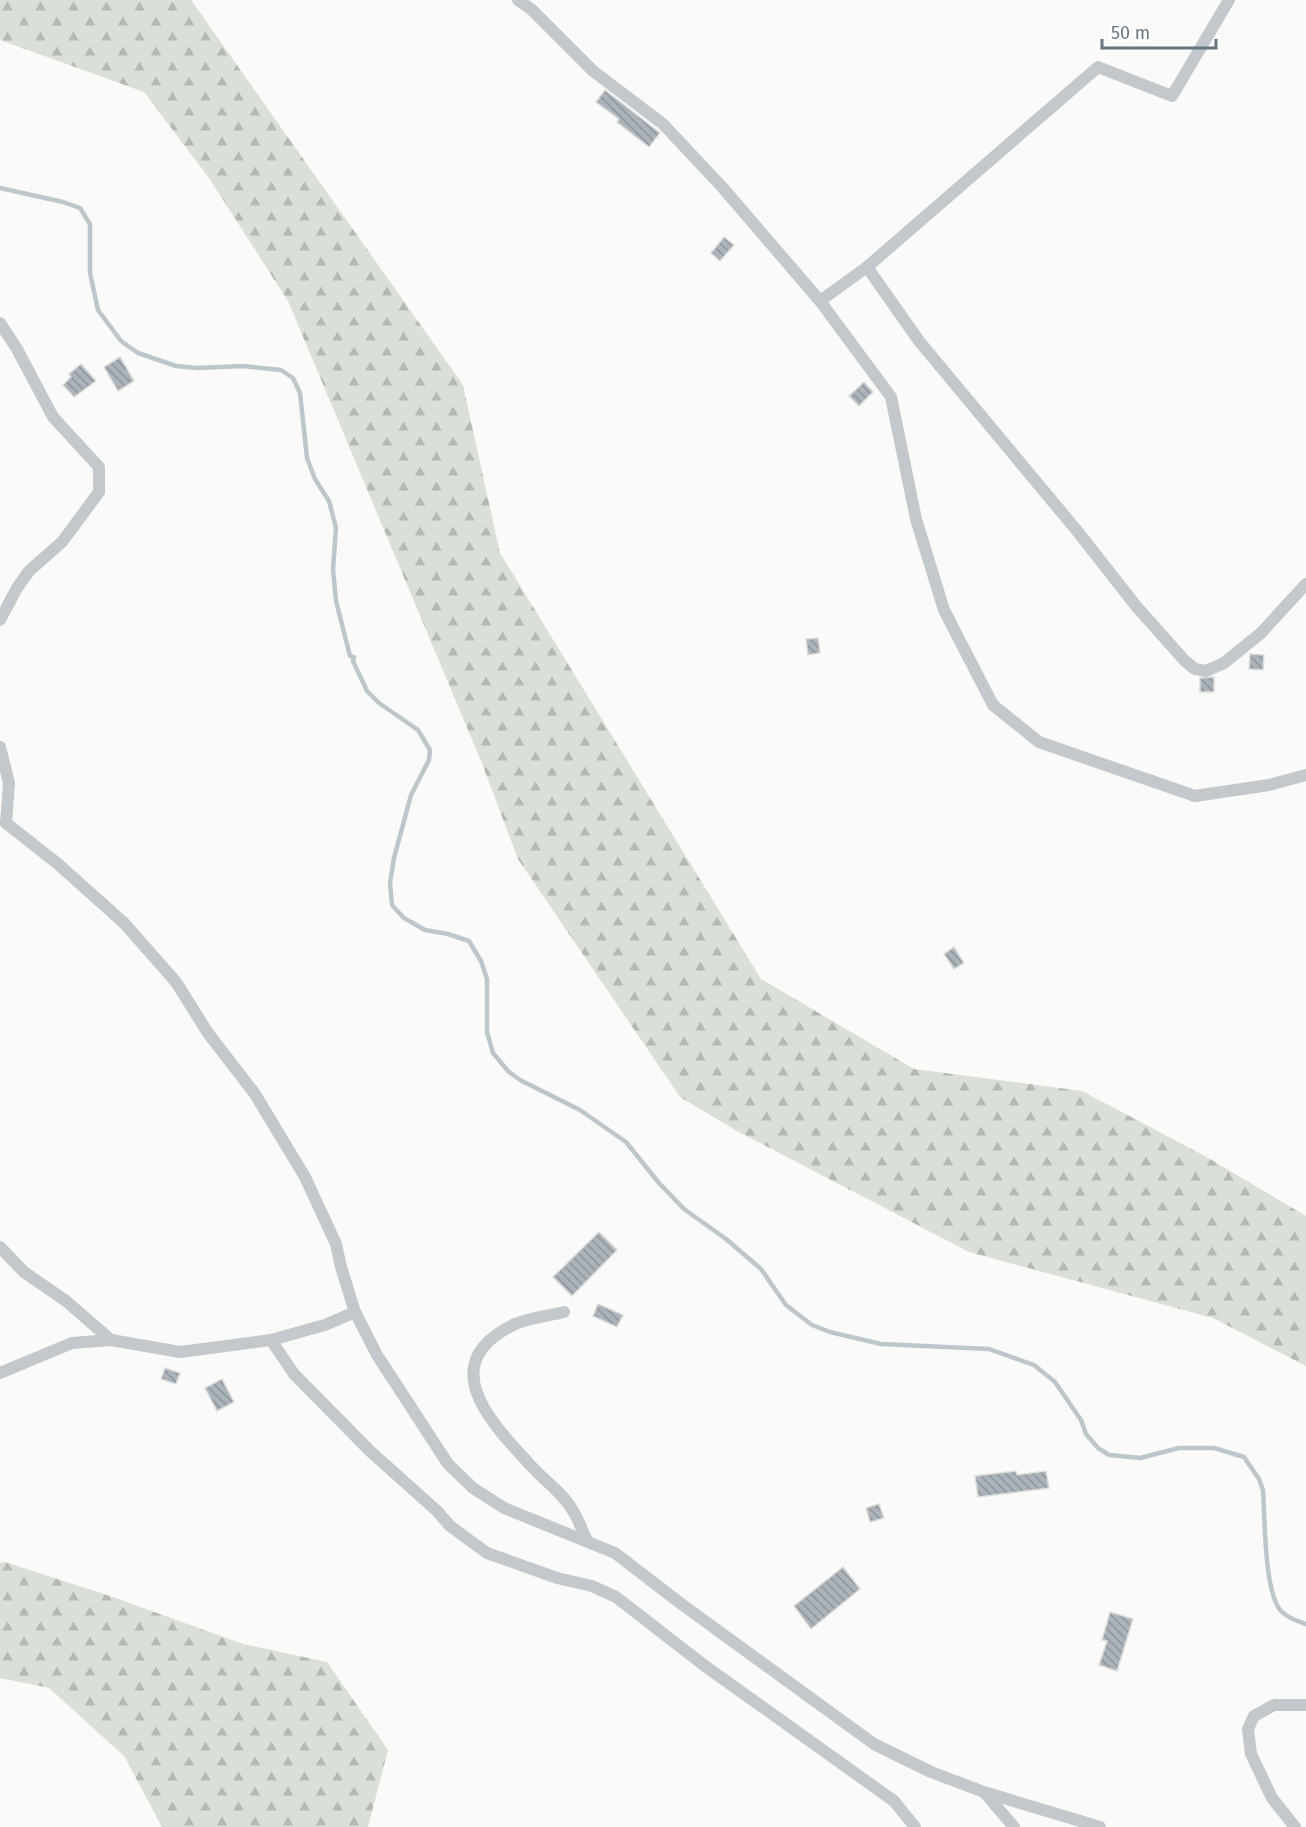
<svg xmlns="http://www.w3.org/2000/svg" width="1306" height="1827" viewBox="0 0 1306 1827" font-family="'Fira Sans',sans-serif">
	<defs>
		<pattern id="forest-firs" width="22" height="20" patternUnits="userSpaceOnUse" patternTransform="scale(1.5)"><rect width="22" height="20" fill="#dadfd7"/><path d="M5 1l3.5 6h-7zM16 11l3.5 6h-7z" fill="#b4b9b4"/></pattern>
		<pattern id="building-back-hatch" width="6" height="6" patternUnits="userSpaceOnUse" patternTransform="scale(1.5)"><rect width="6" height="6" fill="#aab3b9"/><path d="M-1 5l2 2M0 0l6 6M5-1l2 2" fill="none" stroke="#8e969c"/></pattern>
	</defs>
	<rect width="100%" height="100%" fill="#fafaf8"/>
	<g fill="url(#forest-firs)">
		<path d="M0 0H191L463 385 500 553 761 979 914 1069 1082 1091 1203 1155 1306 1216V1366L1213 1318 969 1252 737 1131 680 1097 518 859 481 761 288 301 209 178 144 92 0 40Z"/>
		<path d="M5 1562 110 1596 243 1644 327 1662 388 1750 368 1827H162L124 1756 49 1688 0 1678V1563Z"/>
	</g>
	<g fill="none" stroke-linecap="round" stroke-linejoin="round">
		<path stroke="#bbc7cb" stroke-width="4.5" d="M0 188 63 202 80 208 90 224V273L98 310 121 341 138 353 176 366 197 368 243 366 281 370 293 378 300 393 307 458 315 479 329 501 336 528 333 569 336 601 350 656 354 657 353 661 367 691 379 703 418 730 430 750 429 760 411 795 394 858 390 883 392 905 404 918 425 930 448 934 469 941 481 961 487 979V1032L493 1053 508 1071 520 1080 580 1110 626 1142 659 1183 684 1209 726 1239 761 1269 786 1305 812 1325 830 1332 881 1344 989 1349 1034 1365 1055 1382 1081 1420 1086 1434 1098 1448 1109 1455 1140 1458 1179 1448H1214L1244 1457 1259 1479 1263 1490C1265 1518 1264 1592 1281 1611 1288 1618 1297 1621 1306 1624"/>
	</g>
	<g fill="url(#building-back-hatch)" stroke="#dcdcda" stroke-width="1.5">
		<path d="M605 90 660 133 649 147 617 122 619 119 596 102Z"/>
		<path d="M724 237 734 245 720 261 711 253Z"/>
		<path d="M120 357 134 381 118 391 104 367Z"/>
		<path d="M81 364 96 381 74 397 63 385 71 377 69 374Z"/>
		<path d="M864 382 873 392 859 406 849 396Z"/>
		<path d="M818 638 820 653 808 655 806 639Z"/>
		<path d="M1250 654 1264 655 1263 670 1249 669Z"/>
		<path d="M1214 677V692H1200V678Z"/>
		<path d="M954 947 964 963 954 969 944 954Z"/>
		<path d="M599 1232 617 1250 572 1296 553 1277Z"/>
		<path d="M598 1304 623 1315 617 1327 593 1316Z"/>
		<path d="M165 1368 180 1373 176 1384 161 1379Z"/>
		<path d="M222 1379 234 1402 217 1411 205 1388Z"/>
		<path d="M1016 1471 1017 1475 1046 1471 1049 1488 978 1497 975 1476Z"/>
		<path d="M879 1504 884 1518 870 1522 866 1508Z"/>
		<path d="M843 1567 860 1589 811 1629 794 1606Z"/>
		<path d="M1110 1612 1133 1619 1117 1671 1099 1665 1107 1641 1102 1640Z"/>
	</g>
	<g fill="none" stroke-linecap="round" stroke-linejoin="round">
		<g stroke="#c3c8cc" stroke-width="12">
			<path d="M518 0 531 9 593 71 663 124 723 188 820 301 891 397 916 519 944 610 993 705 1039 742 1195 796 1269 785 1306 775"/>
			<path d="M867 267 919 341 1078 532 1136 606 1185 661 1195 669 1206 671 1224 663 1261 633 1306 584"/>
			<path d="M820 301 867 267 1098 67 1172 96 1229 0"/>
			<path d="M0 323 17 349 53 417 99 467V492L62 542 29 571 17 588 0 620"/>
			<path d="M0 747 9 783 6 823"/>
			<path d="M6 823 58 864 124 923 176 982 208 1033 255 1094 305 1177 336 1244 341 1267 355 1312 377 1355 448 1464 473 1488 504 1508 615 1553 680 1603 874 1744 931 1772 984 1792 1100 1827"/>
			<path d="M0 1247 24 1272 66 1301 111 1340"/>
			<path d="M564 1312C548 1316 529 1318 515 1324 430 1365 495 1427 536 1471 548 1483 565 1496 573 1511 579 1520 582 1531 587 1540"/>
			<path d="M271 1340 294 1374 370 1451 437 1511 450 1526 487 1553 557 1578 592 1586 616 1597 705 1666 894 1801 915 1827"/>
			<path d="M0 1373 72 1343 111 1340 180 1352 271 1340 325 1325 355 1312"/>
			<path d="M985 1793 1014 1827"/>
			<path d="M1295 1827 1272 1798 1251 1754 1248 1729 1254 1716 1274 1705H1306"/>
		</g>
	</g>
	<path d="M1102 39v9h114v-9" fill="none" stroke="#657683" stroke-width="3"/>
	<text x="1111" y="39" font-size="18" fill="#657683" stroke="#ffffff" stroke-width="4.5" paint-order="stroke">50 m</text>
</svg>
